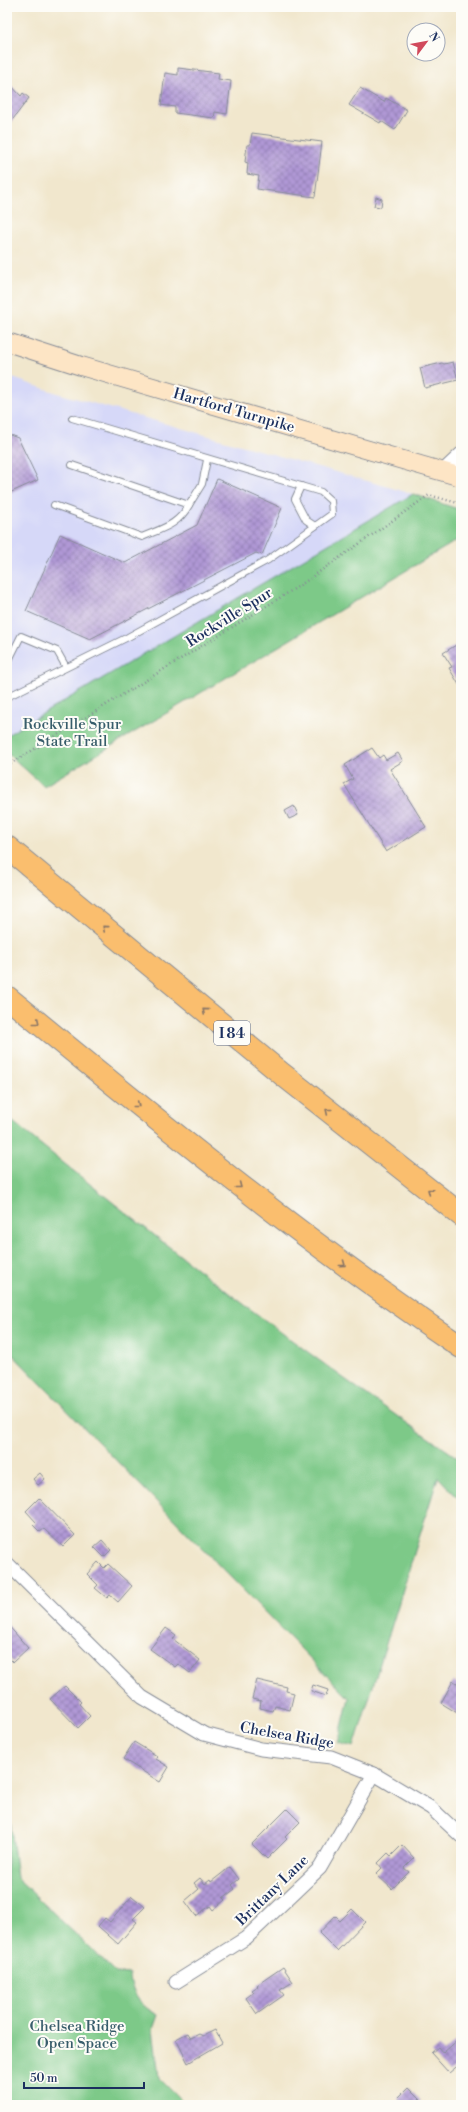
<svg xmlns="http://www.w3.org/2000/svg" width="468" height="2112" viewBox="0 0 468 2112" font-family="'Libre Bodoni',serif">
	<defs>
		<pattern id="building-cross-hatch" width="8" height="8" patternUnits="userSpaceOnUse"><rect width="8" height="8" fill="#b098d5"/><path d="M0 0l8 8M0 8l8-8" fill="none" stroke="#8e7cb0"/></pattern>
	</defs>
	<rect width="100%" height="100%" fill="#fdfcf7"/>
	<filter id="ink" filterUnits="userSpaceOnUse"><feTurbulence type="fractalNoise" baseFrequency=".025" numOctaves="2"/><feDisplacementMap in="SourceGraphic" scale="8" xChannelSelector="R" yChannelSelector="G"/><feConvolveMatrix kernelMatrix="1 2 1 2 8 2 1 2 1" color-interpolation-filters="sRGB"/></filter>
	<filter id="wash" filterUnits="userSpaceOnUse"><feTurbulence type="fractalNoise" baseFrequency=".012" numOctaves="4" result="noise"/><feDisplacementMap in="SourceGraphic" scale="16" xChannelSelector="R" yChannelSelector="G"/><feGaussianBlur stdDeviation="0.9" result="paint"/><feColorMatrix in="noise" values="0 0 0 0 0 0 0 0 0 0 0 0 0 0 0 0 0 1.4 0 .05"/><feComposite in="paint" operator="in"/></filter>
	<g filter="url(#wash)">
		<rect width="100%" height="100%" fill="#f1e7cd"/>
		<path fill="#d6d8f8" d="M7 376 57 393 413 494 7 735V578L9 570 7 569Z"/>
		<g fill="#7dc988" stroke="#4c7c73">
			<path d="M413 494 461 510V538L44 786 7 753V735Z"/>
			<path d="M7 1117C155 1238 302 1353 461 1460V1501L438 1477 354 1747 338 1743 349 1698 7 1349Z"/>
			<path d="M7 1792 17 1878 116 1973 130 1974C131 1995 141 2006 158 2015L153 2029 159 2078 186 2105H7Z"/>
		</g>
		<g id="blocks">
			<g fill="url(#building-cross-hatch)">
				<path d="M178 68 219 73 218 79 231 81 227 114 215 112 214 118 175 113V107L161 105 165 73 178 75Z"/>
				<path d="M8 82 21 96 23 93 29 98 7 127Z"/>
				<path d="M360 88 384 102 386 98 407 110 395 130 381 121 380 123 349 105Z"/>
				<path d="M252 133 322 142 315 197 257 189 259 176 247 174 248 163 245 162 247 145H250Z"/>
				<path d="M376 197 382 199 381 207 374 206Z"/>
				<path d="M453 362 458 380 425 388 420 368 442 363 444 364Z"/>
				<path d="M7 434 18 438 38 480 7 494Z"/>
				<path d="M217 479 282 508 262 555 256 553 90 639 26 611 60 534 125 563 197 525Z"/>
				<path d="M461 642V688L449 668 452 667 443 653Z"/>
				<path d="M372 748 379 758 383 755 386 760 398 753 403 761 390 769 426 827 386 852 344 784 353 779 345 765Z"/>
				<path d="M294 806 298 815 289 819 285 811Z"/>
				<path d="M40 1473 45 1479 38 1485 33 1479Z"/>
				<path d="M39 1498 75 1535 63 1547 44 1529 40 1532 33 1525 36 1522 26 1511Z"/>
				<path d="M102 1540 111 1550 104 1557 94 1547Z"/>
				<path d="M98 1562 104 1568 108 1564 132 1586 118 1602 110 1595 107 1598 95 1588 98 1585 87 1574Z"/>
				<path d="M7 1624 28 1648 13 1662 7 1656Z"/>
				<path d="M166 1628 176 1635 173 1639 200 1660 190 1673 178 1664 175 1667 150 1649Z"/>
				<path d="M257 1680 287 1687 286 1691 294 1693 290 1710 275 1706 273 1711 260 1708 261 1701 252 1699Z"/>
				<path d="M453 1681 461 1685V1710L459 1714 441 1703Z"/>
				<path d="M313 1685 328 1690 326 1696 311 1691Z"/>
				<path d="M65 1686 81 1702 79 1704 90 1716 78 1728 50 1699Z"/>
				<path d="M134 1742 157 1756 156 1759 169 1767 160 1782 123 1759Z"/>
				<path d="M287 1809 300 1822 285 1837 287 1839 267 1859 252 1844Z"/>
				<path d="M402 1845 414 1858 404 1868 409 1872 392 1889 376 1874 382 1868 378 1863 388 1853 391 1856Z"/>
				<path d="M230 1867 239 1879 232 1885 235 1889 223 1898 225 1900 213 1910 210 1906 196 1916 185 1901 199 1889 194 1883 200 1878 205 1884 210 1880 211 1882Z"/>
				<path d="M132 1896 145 1907 133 1919 137 1922 118 1944 98 1926 105 1918 110 1922Z"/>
				<path d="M352 1909 365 1922 337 1951 319 1933 335 1916 340 1921Z"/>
				<path d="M283 1967 293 1982 280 1990 284 1995 257 2014 246 1998 254 1992 252 1990 258 1986 257 1985Z"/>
				<path d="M215 2030 222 2043 188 2063 176 2039 188 2033 191 2038 199 2034 203 2036Z"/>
				<path d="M460 2038 461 2063 449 2073 431 2053 438 2047 443 2053Z"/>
				<path d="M408 2088 421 2101 417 2105H405L398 2098Z"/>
			</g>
		</g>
	</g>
	<g filter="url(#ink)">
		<use href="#blocks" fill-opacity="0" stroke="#868b96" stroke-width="1"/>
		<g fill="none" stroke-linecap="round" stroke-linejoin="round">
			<defs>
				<g id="lane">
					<path d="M301 486 295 499 306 520 315 526"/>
					<path d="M54 505 142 537C163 528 178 525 189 505L72 465"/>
					<path d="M189 505 202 484 207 460"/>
					<path d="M7 664 21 636 57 651 66 667"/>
					<path d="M7 695 9 696 128 637 268 560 332 514 331 501 321 492 72 418"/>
				</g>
				<g id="street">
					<path d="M443 471 461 454"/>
					<path d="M7 1563 142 1697 204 1734 261 1749 331 1757 374 1774 431 1808 461 1836"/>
					<path d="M176 1982 246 1938 320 1868 374 1774"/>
				</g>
				<path id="secondary" d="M7 342 81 366 461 477"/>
				<g id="highway">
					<path d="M7 847 282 1074 461 1215"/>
					<path d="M7 997C155 1119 303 1240 461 1347"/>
				</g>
			</defs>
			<use href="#lane" stroke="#868b96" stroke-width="8"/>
			<use href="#street" stroke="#868b96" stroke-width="15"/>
			<use href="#secondary" stroke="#868b96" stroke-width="20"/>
			<use href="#highway" stroke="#868b96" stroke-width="24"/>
			<path stroke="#868b96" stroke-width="2.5" stroke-dasharray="1 3" stroke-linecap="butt" d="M7 766 299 586 429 495 461 504"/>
			<use href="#lane" stroke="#fff" stroke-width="6"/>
			<use href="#street" stroke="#fff" stroke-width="13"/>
			<use href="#secondary" stroke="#fde5c5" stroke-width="18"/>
			<use href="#highway" stroke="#fabe6e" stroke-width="22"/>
		</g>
		<defs><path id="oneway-chevron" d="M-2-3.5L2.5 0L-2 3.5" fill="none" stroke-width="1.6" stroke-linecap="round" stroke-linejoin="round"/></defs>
		<g stroke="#8a7666">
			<use href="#oneway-chevron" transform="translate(105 928) rotate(-140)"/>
			<use href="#oneway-chevron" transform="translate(205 1011) rotate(-140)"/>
			<use href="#oneway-chevron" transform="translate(37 1022) rotate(39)"/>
			<use href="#oneway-chevron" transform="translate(137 1105) rotate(39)"/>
			<use href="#oneway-chevron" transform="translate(328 1111) rotate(-141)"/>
			<use href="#oneway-chevron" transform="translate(239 1186) rotate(38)"/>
			<use href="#oneway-chevron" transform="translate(430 1191) rotate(-142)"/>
			<use href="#oneway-chevron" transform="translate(343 1264) rotate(36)"/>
		</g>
	</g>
	<g text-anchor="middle" stroke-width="4" stroke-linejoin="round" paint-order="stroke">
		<rect fill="#fdfcf7" stroke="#5f6c8c" stroke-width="1" x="214" y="1021" width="36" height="24" rx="3"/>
		<g font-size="14" font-weight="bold" fill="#1b2f5e">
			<text x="232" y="1038">I 84</text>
		</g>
		<g font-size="15" fill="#1b2f5e" stroke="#fdfcf7">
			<text transform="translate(234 410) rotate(16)" y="5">Hartford Turnpike</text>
			<text transform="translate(229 617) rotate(-32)" y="5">Rockville Spur</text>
			<text transform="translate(287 1735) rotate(10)" y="5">Chelsea Ridge</text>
			<text transform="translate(272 1890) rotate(-44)" y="5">Brittany Lane</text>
		</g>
		<g font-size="15" fill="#385d6b" stroke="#fdfcf7">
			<text x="72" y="729">Rockville Spur<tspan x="72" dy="17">State Trail</tspan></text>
			<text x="77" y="2031">Chelsea Ridge<tspan x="77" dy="17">Open Space</tspan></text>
		</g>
	</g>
	<rect width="468" height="2112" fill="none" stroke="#fdfcf7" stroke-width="24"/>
	<g transform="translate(426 42) rotate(58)"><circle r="19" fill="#fdfcf7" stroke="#a3aaba"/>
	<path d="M0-3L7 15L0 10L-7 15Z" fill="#d1495b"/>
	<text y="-6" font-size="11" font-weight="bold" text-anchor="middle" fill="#1b2f5e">N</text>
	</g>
	<path d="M24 2082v6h120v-6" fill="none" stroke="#1b2f5e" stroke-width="2"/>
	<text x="30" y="2082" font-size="12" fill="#1b2f5e" stroke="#fdfcf7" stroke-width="3" paint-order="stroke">50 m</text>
</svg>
